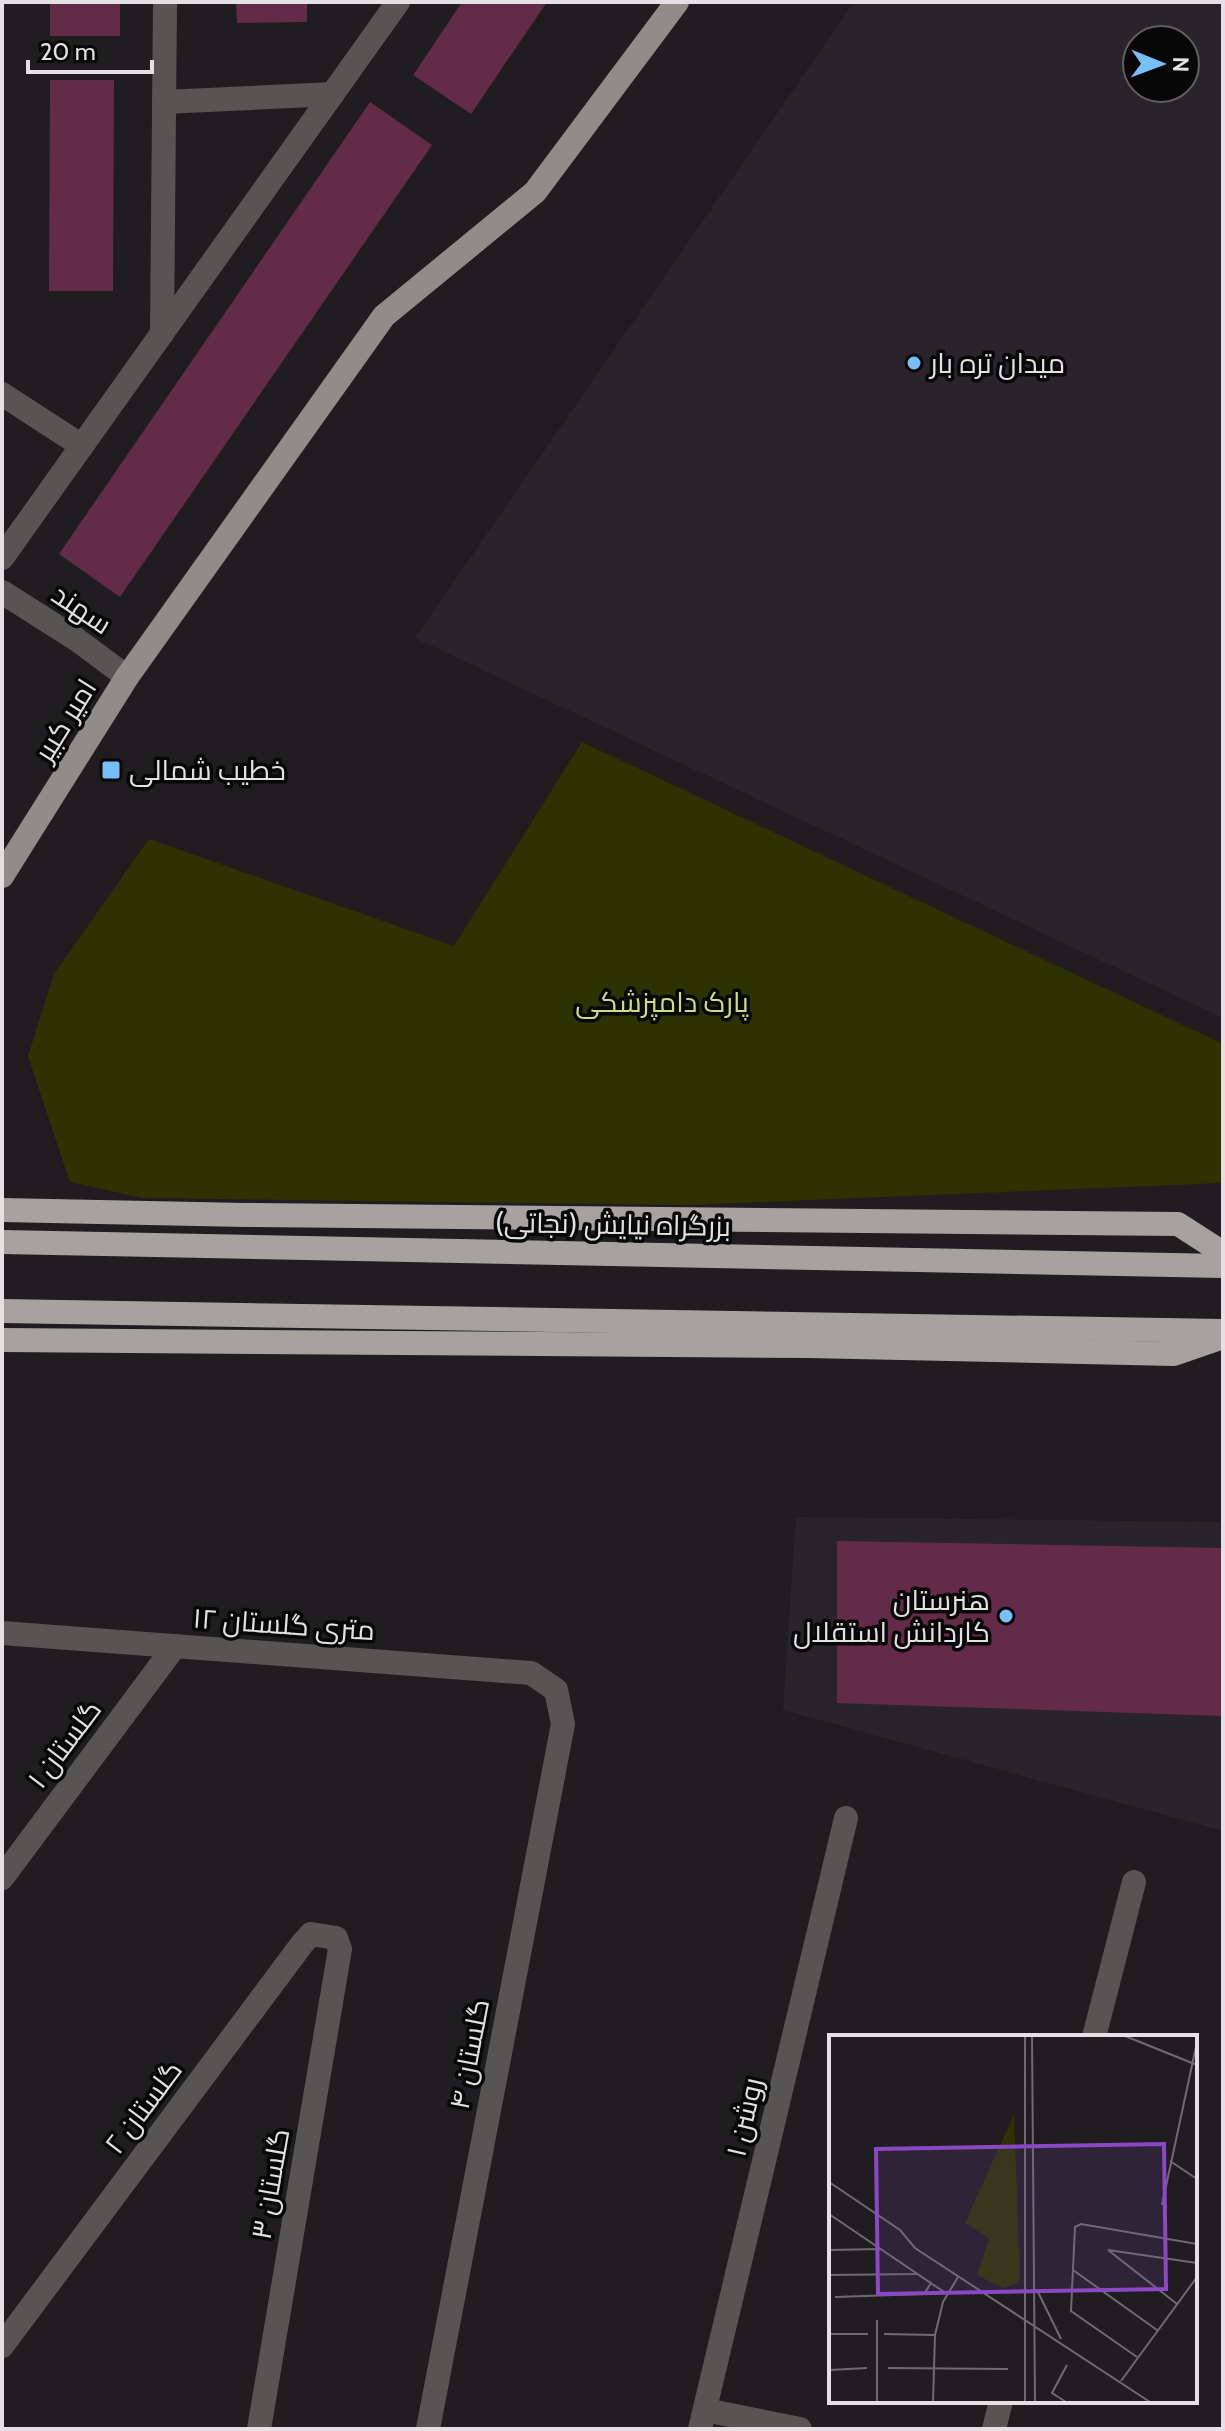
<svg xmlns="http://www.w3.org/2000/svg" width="1225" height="2431" viewBox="0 0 1225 2431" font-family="Cabin,Cairo,sans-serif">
	<rect width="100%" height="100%" fill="#1f1d20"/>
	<g fill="#29242c" fill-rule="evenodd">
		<path d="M854 2H1223V1018L415 638ZM1137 40H1185V88H1137Z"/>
		<path d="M796 1517 1223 1522V1831L783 1710Z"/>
	</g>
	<path fill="#2c3200" d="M582 742 1223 1044V1183L687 1205 142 1198 70 1182 28 1056 54 974 149 839 454 946Z"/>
	<g fill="#642b48">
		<rect x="50" y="2" width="70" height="34"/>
		<path d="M236 2H307V22L237 23Z"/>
		<path d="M462 2H547L471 114 413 75Z"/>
		<path d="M50 80H114L113 291H49Z"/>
		<path d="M370 102 432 145 120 597 59 554Z"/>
		<path d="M837 1541 1223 1548V1716L837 1703Z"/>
	</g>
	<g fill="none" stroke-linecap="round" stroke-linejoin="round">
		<g stroke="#575554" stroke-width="24">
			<path d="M164 102 333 94"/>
			<path d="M162 334 165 2"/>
			<path d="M2 394 82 446"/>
			<path d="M2 558 398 2"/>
			<path d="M2 592 76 639 127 677"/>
			<path d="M2 1633 531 1673 556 1690 563 1724 428 2429"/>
			<path d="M2 1878 175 1646"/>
			<path d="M1094 2037 1134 1882"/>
			<path d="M2 2346 302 1944 311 1934 336 1938 340 1949 259 2429"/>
			<path d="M705 2410 800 2429"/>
			<path d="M700 2429 846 1818"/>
			<path d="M994 2429 1001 2401"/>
		</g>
		<path stroke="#908c8a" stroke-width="24" d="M2 876 127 677 384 316 535 192 677 2"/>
		<g stroke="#a7a2a0" stroke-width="24">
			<path d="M2 1210 245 1215 1178 1224 1223 1253"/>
			<path d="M2 1242 1223 1266"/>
			<path d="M2 1311 1223 1331"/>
			<path d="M2 1340 808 1346 1174 1354 1223 1337"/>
		</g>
	</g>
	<g fill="#77bff7" stroke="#080809" stroke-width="3">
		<circle cx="914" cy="363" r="8"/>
		<rect x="101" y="760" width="20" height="20" rx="4"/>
		<circle cx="1006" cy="1616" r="8"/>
	</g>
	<g text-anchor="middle" stroke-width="7" stroke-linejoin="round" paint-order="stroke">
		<g font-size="28" fill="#e3e1e3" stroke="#080809" text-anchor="start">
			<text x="930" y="373">میدان تره بار</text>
			<text x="129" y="780">خطیب شمالی</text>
			<text x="990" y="1610" text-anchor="end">هنرستان<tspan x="990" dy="32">کاردانش استقلال</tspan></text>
		</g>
		<g font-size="28" fill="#e3e1e3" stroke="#080809">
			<text transform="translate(82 609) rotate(34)" y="10">سهند</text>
			<text transform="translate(65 720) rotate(-58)" y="10">امیر کبیر</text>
			<text transform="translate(613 1224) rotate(1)" y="10">بزرگراه نیایش (نجاتی)</text>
			<text transform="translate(284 1624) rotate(4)" y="10">۱۲ متری گلستان</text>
			<text transform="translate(64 1744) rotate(-53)" y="10">گلستان ۱</text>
			<text transform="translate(469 2054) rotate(-79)" y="10">گلستان ۴</text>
			<text transform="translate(143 2107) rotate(-53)" y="10">گلستان ۲</text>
			<text transform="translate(744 2117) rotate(-77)" y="10">روشن ۱</text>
			<text transform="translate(270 2184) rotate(-80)" y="10">گلستان ۳</text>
		</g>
		<g font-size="28" fill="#cedd7f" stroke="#080809">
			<text x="662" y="1012">پارک دامپزشکی</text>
		</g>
	</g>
	<g transform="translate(829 2035)">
		<rect width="368" height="368" fill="#1f1d20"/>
		<path d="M185 79 191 240 189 248 174 253 148 240 160 203 136 188Z" fill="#2c3200"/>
		<path fill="none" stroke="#6d6b6e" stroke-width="2" d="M196 1V367M203 1 206 367M296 1 368 30M341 126 368 144M0 147 71 195 86 213 321 367M333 170 368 7M0 179 118 259M0 215 52 214M279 215 348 269M279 215 368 228M244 235 328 295M0 240 88 239M208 255 232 304M6 262 95 259 102 248M0 299H39M55 299 106 300M308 322 242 276 246 192 252 189 368 209M59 333 179 334M0 335 38 333M292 346 368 242M48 367V285M104 367 106 300 114 267 129 242M106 367H174M237 367 223 358 238 330"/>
		<path fill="#8b47c4" fill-opacity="0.15" stroke="#8b47c4" stroke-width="4" d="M335 109 337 254 49 259 47 114Z"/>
		<rect width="368" height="368" fill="none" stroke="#e3e1e3" stroke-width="4"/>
	</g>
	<rect width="1225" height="2431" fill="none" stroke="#e3e1e3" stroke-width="8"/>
	<g transform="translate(1161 64) rotate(91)"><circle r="38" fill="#080809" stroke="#605f60" stroke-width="2"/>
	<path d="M0-6L14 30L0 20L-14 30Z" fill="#77bff7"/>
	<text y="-12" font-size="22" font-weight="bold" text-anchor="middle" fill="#e3e1e3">N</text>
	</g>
	<path d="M28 60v12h124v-12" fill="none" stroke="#e3e1e3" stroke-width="4"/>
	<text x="40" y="60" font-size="24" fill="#e3e1e3" stroke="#080809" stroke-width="6" paint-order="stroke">20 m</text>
</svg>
